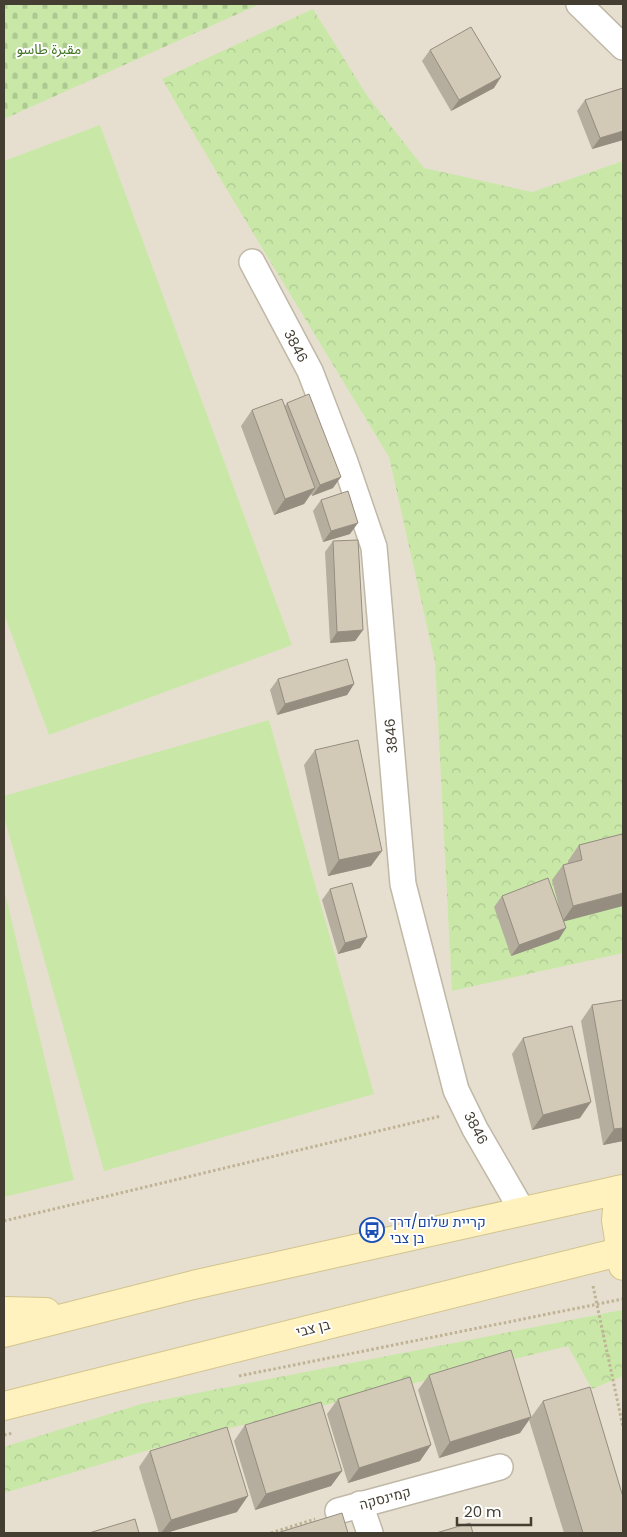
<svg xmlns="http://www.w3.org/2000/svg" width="627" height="1537" viewBox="0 0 627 1537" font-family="Poppins,'Noto Sans Arabic',Heebo,sans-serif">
	<defs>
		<pattern id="cemetery-stones" width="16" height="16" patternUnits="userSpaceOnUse" patternTransform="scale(1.25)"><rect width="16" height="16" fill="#c9e8a8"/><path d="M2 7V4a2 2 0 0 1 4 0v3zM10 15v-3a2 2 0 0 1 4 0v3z" fill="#aec891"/></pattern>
		<pattern id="park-crowns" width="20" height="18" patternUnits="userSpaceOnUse" patternTransform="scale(1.25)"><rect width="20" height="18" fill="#c9e8a8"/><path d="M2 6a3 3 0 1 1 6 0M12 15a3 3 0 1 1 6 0" fill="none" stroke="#aec891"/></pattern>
	</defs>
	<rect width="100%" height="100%" fill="#f1ede1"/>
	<rect fill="#e6dfcf" x="4" y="4" width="619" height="1529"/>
	<path fill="url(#cemetery-stones)" d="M4 4H260L4 119Z"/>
	<g fill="url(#park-crowns)">
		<path d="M313 9 368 97 424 168 532 192 623 161V953L452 991 435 662 389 457 227 190 162 79Z"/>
		<path d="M622 1310 623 1376 592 1389 568 1346 193 1437 4 1493V1447L141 1404Z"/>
	</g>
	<g fill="#c9e8a8">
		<path d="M100 125 292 645 49 735 4 614V161Z"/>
		<path d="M269 720 374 1094 104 1171 4 817V796Z"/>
		<path d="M4 889 74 1180 4 1197Z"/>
	</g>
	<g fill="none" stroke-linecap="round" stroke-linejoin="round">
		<defs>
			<g id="street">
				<path d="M579 4 623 47"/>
				<path d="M252 262 310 371 345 462 374 547 403 884 456 1090 475 1129 523 1212"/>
				<path d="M360 1504 370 1533"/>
				<path d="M338 1511 500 1467"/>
			</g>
			<g id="secondary">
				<path d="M619 1190 616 1220 623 1266"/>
				<path d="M4 1311 46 1312"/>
				<path d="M4 1333 193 1285 623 1189"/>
				<path d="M4 1406 623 1251"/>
			</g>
		</defs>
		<use href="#street" stroke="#c0b8a7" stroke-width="28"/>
		<use href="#secondary" stroke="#d3c48f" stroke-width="30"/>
		<g stroke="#bfb295" stroke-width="3" stroke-dasharray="2.5 2.5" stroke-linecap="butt">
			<path d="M4 1221 441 1116"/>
			<path d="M593 1286 623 1427"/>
			<path d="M239 1376 623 1299"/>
			<path d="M4 1435 13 1433"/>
			<path d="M271 1533 315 1519"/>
		</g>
		<use href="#street" stroke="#fff" stroke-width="25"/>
		<use href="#secondary" stroke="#fff2be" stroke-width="28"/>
	</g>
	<g fill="#b5ad9d">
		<path d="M430 50 494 88 451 111 422 61Z"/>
		<path d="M623 88V140L592 149 577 111 585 100Z"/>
		<path d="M287 403 333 488 312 496 311 494 304 504 274 515 241 426 252 410 285 406Z"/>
		<path d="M321 500 350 534 323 542 313 511Z"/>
		<path d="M333 541 363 630 355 641 330 643 325 552Z"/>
		<path d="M278 679 354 684 347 695 277 715 270 690Z"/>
		<path d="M315 750 371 866 328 876 304 765Z"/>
		<path d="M622 834 564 921 559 939 511 956 494 907 502 896 559 907 552 880 563 865 568 863V861L579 845Z"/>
		<path d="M330 889 367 937 360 948 338 954 322 900Z"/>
		<path d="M592 1005 623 1141 603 1145 581 1021Z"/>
		<path d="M523 1038 580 1118 532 1130 512 1054Z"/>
		<path d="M429 1375 531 1417 520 1433 439 1458 418 1390Z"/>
		<path d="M338 1399 420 1461 348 1483 327 1414Z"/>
		<path d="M543 1401 623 1533H564L529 1420Z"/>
		<path d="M245 1425 342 1471 331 1486 255 1510 234 1441Z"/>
		<path d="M150 1451 237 1512 166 1533H159L139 1467Z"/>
	</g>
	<g fill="#948d80">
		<path d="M501 77 494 88 451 111 459 100Z"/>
		<path d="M623 131V140L592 149 600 138Z"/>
		<path d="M341 477 333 488 312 496 320 485Z"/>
		<path d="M315 488 304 504 274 515 285 499Z"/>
		<path d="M358 523 350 534 323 542 331 531Z"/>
		<path d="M363 630 355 641 330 643 337 632Z"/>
		<path d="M354 684 347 695 277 715 285 704Z"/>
		<path d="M382 851 371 866 328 876 339 860Z"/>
		<path d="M623 893V906L562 922 573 906Z"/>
		<path d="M566 928 559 939 511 956 519 945Z"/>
		<path d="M367 937 360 948 338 954 345 943Z"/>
		<path d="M591 1102 580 1118 532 1130 543 1115Z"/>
		<path d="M623 1128V1141L603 1145 614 1129Z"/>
		<path d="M531 1417 520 1433 439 1458 450 1442Z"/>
		<path d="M431 1445 420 1461 348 1483 359 1468Z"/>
		<path d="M342 1471 331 1486 255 1510 266 1494Z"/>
		<path d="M248 1496 237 1512 166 1533H161L171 1520Z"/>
	</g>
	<g fill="#d3c9b7" stroke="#948d80">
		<path d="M471 27 501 77 459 100 430 50Z"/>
		<path d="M623 88V131L600 138 585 100Z"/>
		<path d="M309 394 341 477 320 485 287 403Z"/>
		<path d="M282 399 315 488 285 499 252 410Z"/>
		<path d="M348 491 358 523 331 531 321 500Z"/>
		<path d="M358 540 363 630 337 632 333 541Z"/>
		<path d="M347 659 354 684 285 704 278 679Z"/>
		<path d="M358 740 382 851 339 860 315 750Z"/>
		<path d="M622 834 623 840V893L573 906 563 865 582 860 579 845Z"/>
		<path d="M548 878 566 928 519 945 502 896Z"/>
		<path d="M352 883 367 937 345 943 330 889Z"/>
		<path d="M623 1000V1128L614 1129 592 1005Z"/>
		<path d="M572 1026 591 1102 543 1115 523 1038Z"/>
		<path d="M511 1350 531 1417 450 1442 429 1375Z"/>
		<path d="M410 1377 431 1445 359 1468 338 1399Z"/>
		<path d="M590 1387 623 1497V1533H583L543 1401Z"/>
		<path d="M321 1402 342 1471 266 1494 245 1425Z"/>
		<path d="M227 1427 248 1496 171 1520 150 1451Z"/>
		<path d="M342 1513 348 1533H277Z"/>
		<path d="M135 1519 139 1533H89Z"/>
		<path d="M470 1523 473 1533H436Z"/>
	</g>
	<defs>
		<symbol id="bus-ring" viewBox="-11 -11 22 22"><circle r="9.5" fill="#fff" stroke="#1a4fb4" stroke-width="1.5"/><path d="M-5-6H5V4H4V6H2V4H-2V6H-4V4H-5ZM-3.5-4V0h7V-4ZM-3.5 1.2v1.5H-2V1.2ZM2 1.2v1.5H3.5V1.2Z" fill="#1a4fb4"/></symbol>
	</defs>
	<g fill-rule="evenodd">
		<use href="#bus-ring" x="358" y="1216" width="28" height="28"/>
	</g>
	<g text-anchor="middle" stroke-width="4" stroke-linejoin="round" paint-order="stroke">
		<g font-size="14" fill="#407524" stroke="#fff">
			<text x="49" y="54">مقبرة طاسو</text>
		</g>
		<g font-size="14" fill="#433d32" stroke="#fff">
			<text transform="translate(296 346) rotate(62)" y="5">3846</text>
			<text transform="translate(391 736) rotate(-95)" y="5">3846</text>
			<text transform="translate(476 1128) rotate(62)" y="5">3846</text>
			<text transform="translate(313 1328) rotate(-14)" y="5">בן צבי</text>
			<text transform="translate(385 1498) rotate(-15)" y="5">קמינסקה</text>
		</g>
		<g font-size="14" fill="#164399" stroke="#fff" text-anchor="start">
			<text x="390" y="1227">קריית שלום/דרך<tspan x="390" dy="16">בן צבי</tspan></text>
		</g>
	</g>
	<rect width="627" height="1537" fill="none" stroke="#433d32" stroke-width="10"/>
	<path d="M457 1517v8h74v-8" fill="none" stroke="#433d32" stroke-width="2.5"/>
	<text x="464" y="1517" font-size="15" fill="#433d32" stroke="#ffffff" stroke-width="4" paint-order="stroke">20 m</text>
</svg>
